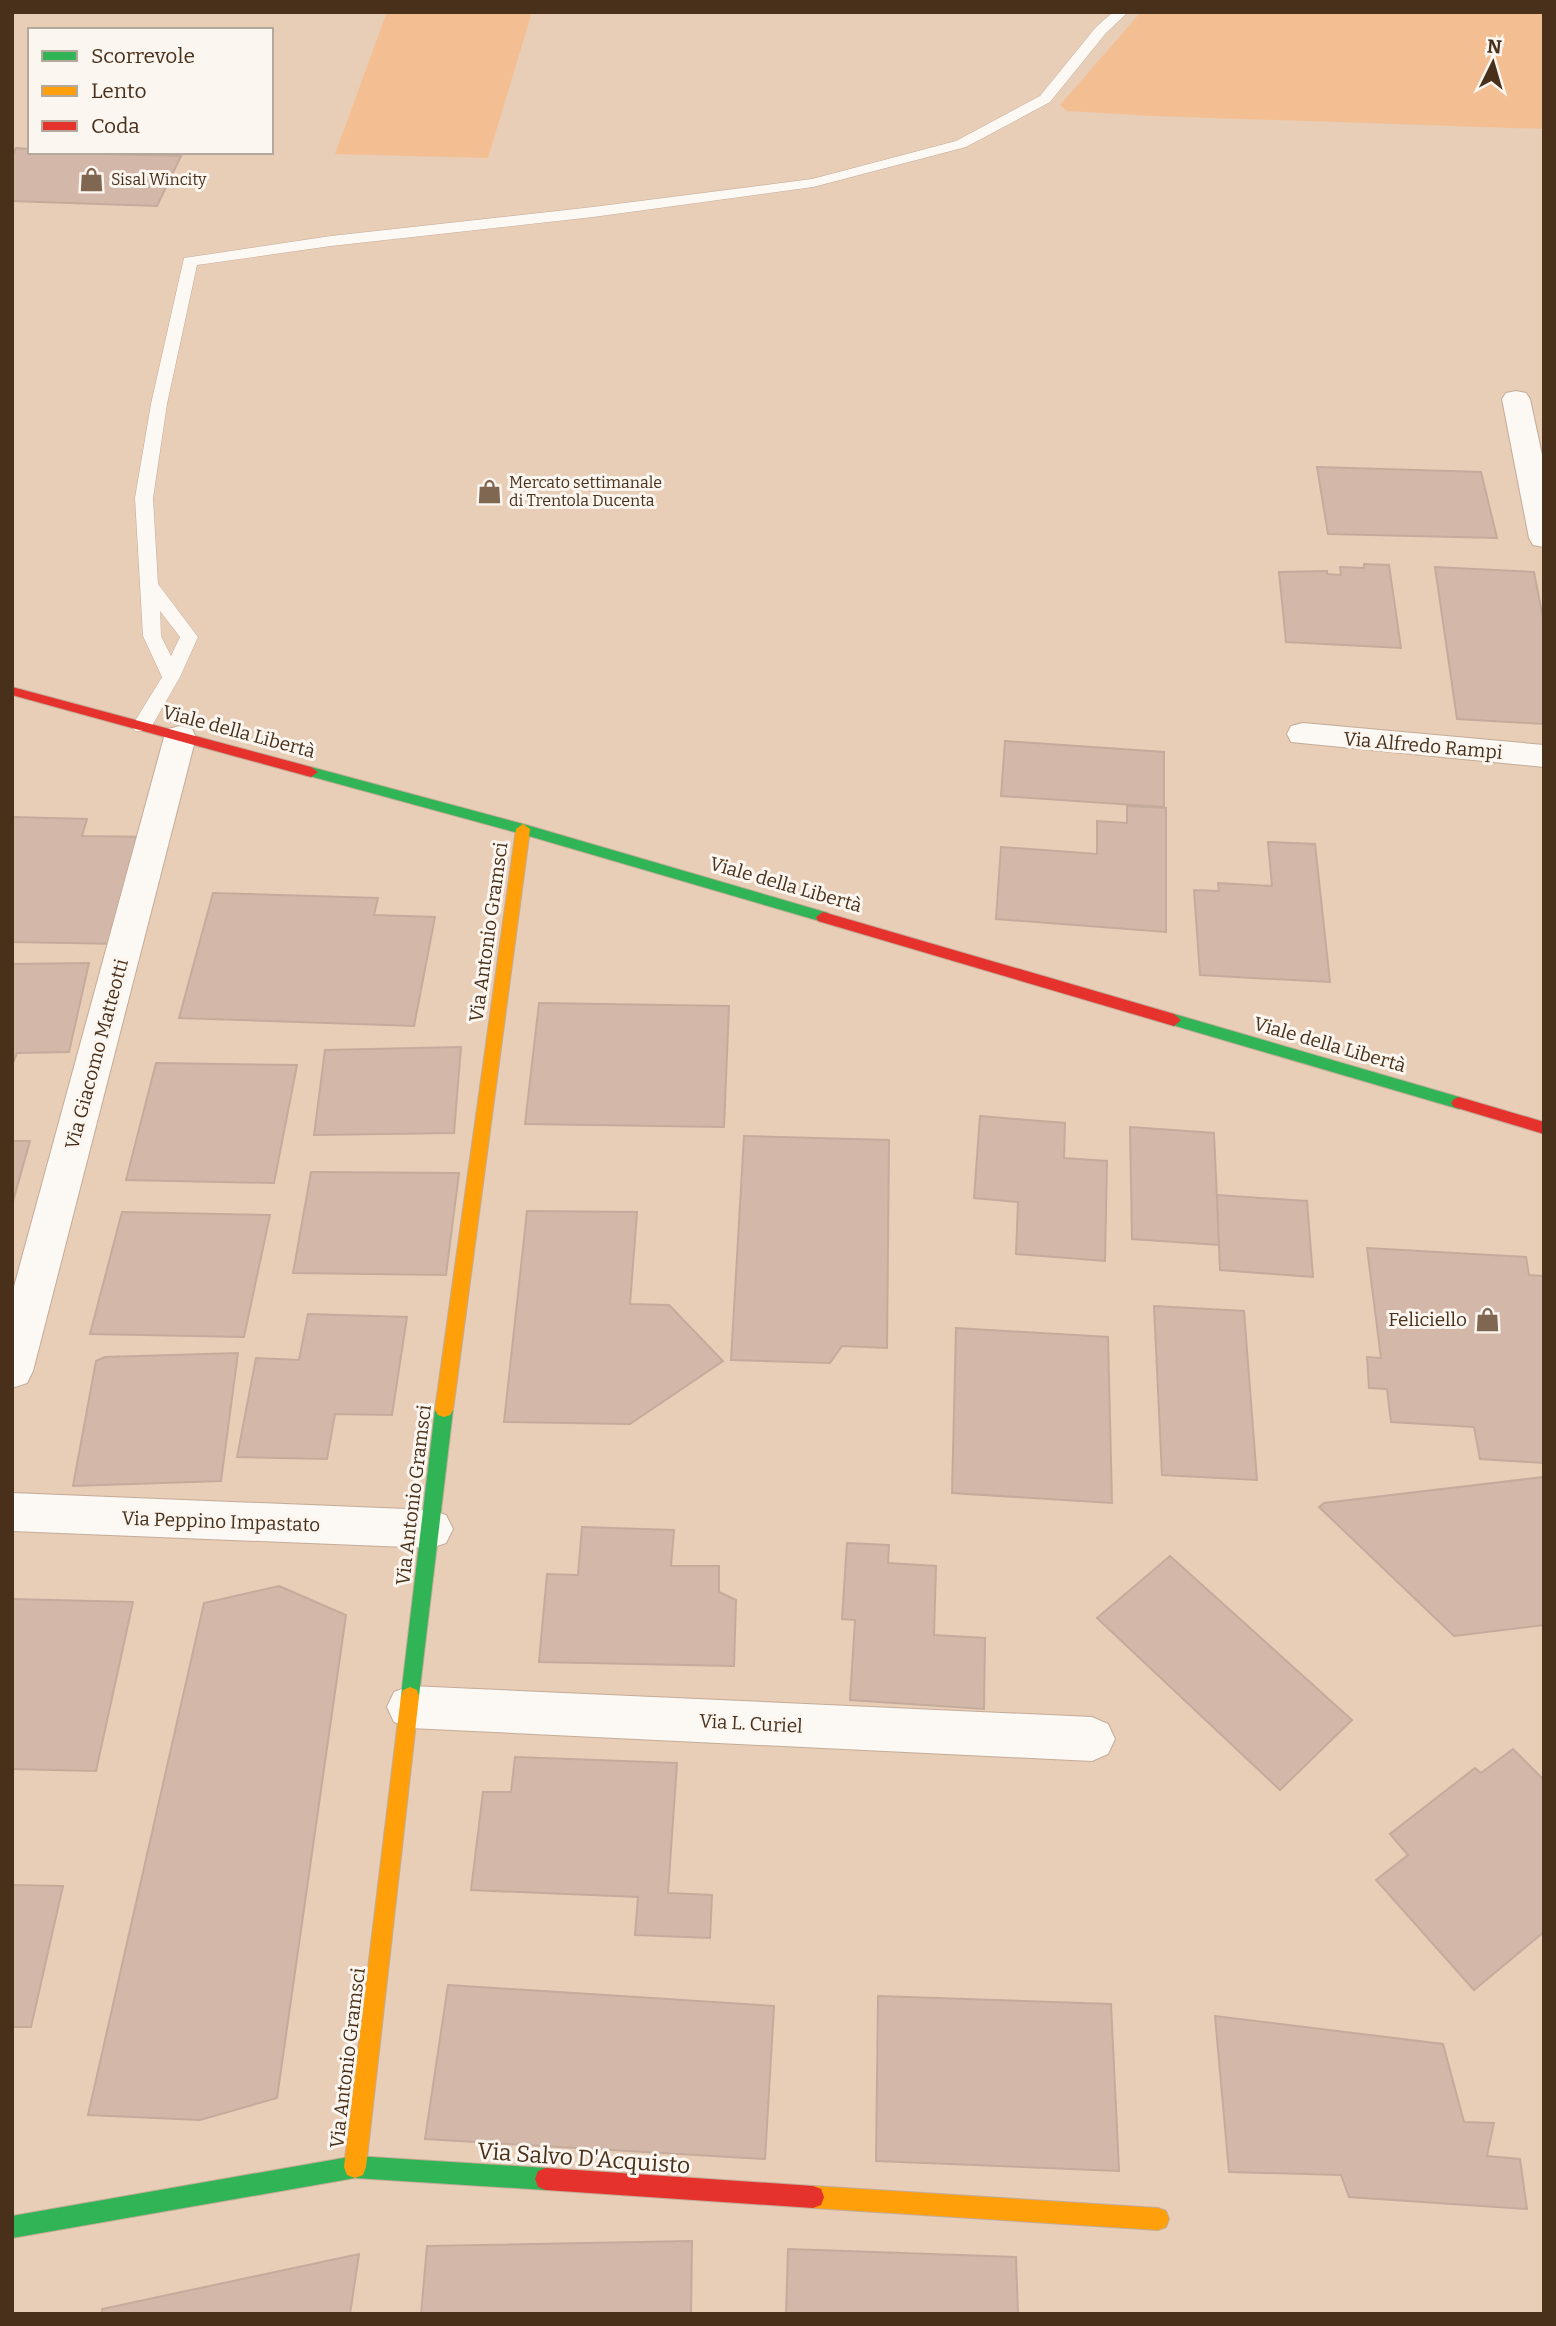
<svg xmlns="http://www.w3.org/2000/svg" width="1556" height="2326" viewBox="0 0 1556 2326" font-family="Bitter,serif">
	<rect width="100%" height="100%" fill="#e8cdb7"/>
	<g fill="#f3bf92">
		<path d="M387 12H532L488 158 335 154Z"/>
		<path d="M1141 12H1544V129L1154 116 1067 111 1060 105Z"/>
	</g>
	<g fill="#d3b8a9" stroke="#c5ab9c" stroke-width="2">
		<path d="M16 148 30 149V152L181 156 157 206 12 201V157Z"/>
		<path d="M1317 467 1481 472 1497 538 1328 534Z"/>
		<path d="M1364 564 1389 565 1401 648 1286 642 1279 572 1327 571V574L1341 575 1340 567 1364 568Z"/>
		<path d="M1435 567 1534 572 1544 623V724L1457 719Z"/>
		<path d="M1005 741 1164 752V807L1001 796Z"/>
		<path d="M1127 806 1166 808V932L996 919 1001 847 1097 854V821L1127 823Z"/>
		<path d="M12 817 87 819 82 836 153 837 123 944 12 942Z"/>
		<path d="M1268 842 1315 844 1330 982 1200 975 1194 890 1219 891 1218 883 1272 886Z"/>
		<path d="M213 893 378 898 374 915 435 917 414 1026 179 1018Z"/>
		<path d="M89 963 69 1052 17 1053 12 1065V964Z"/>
		<path d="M539 1003 729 1006 724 1127 525 1124Z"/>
		<path d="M461 1047 454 1133 314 1135 325 1050Z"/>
		<path d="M156 1063 297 1065 274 1183 126 1180Z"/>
		<path d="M980 1116 1065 1123 1064 1158 1107 1161 1105 1261 1016 1254 1018 1202 974 1198Z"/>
		<path d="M1130 1127 1214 1133 1219 1245 1132 1239Z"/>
		<path d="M744 1136 889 1140 887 1348 842 1346 830 1363 731 1360Z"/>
		<path d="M12 1141H30L12 1205Z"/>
		<path d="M311 1172 459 1173 446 1275 293 1273Z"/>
		<path d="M1217 1195 1307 1201 1313 1277 1220 1270Z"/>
		<path d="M527 1211 637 1212 630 1304 669 1305 723 1361 630 1424 504 1422Z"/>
		<path d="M122 1212 270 1215 244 1337 90 1334Z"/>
		<path d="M1367 1248 1526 1257 1529 1275 1544 1276V1463L1480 1459 1474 1427 1391 1422 1387 1389 1369 1388 1367 1357 1381 1358Z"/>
		<path d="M1154 1306 1244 1311 1257 1480 1162 1475Z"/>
		<path d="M308 1314 407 1317 392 1415 335 1414 327 1459 237 1457 256 1358 299 1360Z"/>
		<path d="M956 1328 1108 1337 1112 1503 952 1493Z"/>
		<path d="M238 1353 221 1481 73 1486 96 1361 105 1357Z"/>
		<path d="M1544 1477V1625L1454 1636 1319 1507 1324 1503Z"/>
		<path d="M582 1527 674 1530 671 1566H719V1592L736 1600 734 1666 539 1662 547 1574 578 1575Z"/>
		<path d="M847 1543 889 1545 888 1563 936 1566 934 1635 985 1638 984 1709 850 1700 855 1620 842 1619Z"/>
		<path d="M1170 1556 1352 1720 1280 1790 1097 1618Z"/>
		<path d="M279 1586 346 1615 277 2098 200 2120 88 2115 204 1603Z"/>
		<path d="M12 1599 133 1602 96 1771 12 1769Z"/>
		<path d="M1513 1749 1544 1780V1932L1474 1990 1376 1880 1408 1855 1390 1834 1475 1768 1481 1773Z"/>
		<path d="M515 1757 677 1763 668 1893 712 1895 710 1938 635 1935 638 1897 471 1890 483 1792H511Z"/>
		<path d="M12 1885 63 1886 31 2027H12Z"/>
		<path d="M448 1985 774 2006 765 2159 425 2139Z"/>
		<path d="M878 1996 1111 2004 1119 2171 876 2161Z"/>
		<path d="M1215 2016 1443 2044 1464 2122 1494 2123 1487 2156 1520 2159 1527 2209 1349 2197 1341 2175 1229 2172Z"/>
		<path d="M692 2241 691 2314H421L427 2246Z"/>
		<path d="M788 2249 1016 2257 1018 2314H786Z"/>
		<path d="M359 2254 350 2314H102V2309Z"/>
	</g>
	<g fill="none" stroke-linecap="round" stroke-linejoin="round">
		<defs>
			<path id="lane" d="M1113 12H1128L1106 33 1050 102 966 147 813 187 593 217 331 246 197 265 167 404 153 498 158 584 198 637 180 677 149 731H135L132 726 162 677 143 636 135 498 151 404 184 258 331 236 593 207 812 179 956 141 1040 96 1096 27ZM160 611 180 637 171 656 161 636Z"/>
			<g id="street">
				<path d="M1516 391 1526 393 1530 399 1544 464V547L1533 545 1529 538 1502 399 1506 393Z"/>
				<path d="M1303 723 1544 745V767L1291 742 1287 734 1291 726Z"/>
				<path d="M180 726 192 729 196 737 33 1371 27 1383 12 1388V1294L164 737 168 729Z"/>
				<path d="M12 1493 431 1510 446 1515 453 1529 446 1543 431 1548 12 1531Z"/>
				<path d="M410 1686 1092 1717 1108 1724 1115 1739 1108 1754 1092 1761 410 1728 394 1722 387 1707 394 1692Z"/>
			</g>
			<g id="fast">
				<path d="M311 767 523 824 828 913 830 917 823 922 522 834 306 775 304 772 306 769Z"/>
				<path d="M1174 1014 1459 1097 1467 1103 1459 1109 1169 1024 1167 1020Z"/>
				<path d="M444 1403 450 1405 453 1410 419 1696 417 1702 410 1705 403 1702 401 1696 435 1410 438 1405Z"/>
				<path d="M355 2156 546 2168 554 2171 557 2179 554 2187 546 2190 355 2178 12 2238V2216Z"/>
			</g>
			<g id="slow">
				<path d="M523 824 530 829 453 1410 450 1415 444 1417 438 1415 435 1410 516 829Z"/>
				<path d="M410 1687 417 1690 419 1696 366 2167 363 2175 355 2178 347 2175 344 2167 401 1696 403 1690Z"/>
				<path d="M813 2186 1158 2208 1166 2211 1169 2219 1166 2227 1158 2230 813 2208 805 2205 802 2197 805 2189Z"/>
			</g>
			<g id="jam">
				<path d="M12 687 311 767 318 772 311 777 12 695Z"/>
				<path d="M823 912 1174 1014 1181 1020 1174 1026 818 921 816 917Z"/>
				<path d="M1459 1097 1544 1122V1134L1454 1107 1451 1103 1454 1099Z"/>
				<path d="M546 2168 813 2186 821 2189 824 2197 821 2205 813 2208 546 2190 538 2187 535 2179 538 2171Z"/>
			</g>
		</defs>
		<use href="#lane" stroke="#c3ac98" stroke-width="1"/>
		<use href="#street" stroke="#c3ac98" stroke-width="2"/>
		<use href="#fast" stroke="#c3ac98" stroke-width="2"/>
		<use href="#slow" stroke="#c3ac98" stroke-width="2"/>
		<use href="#jam" stroke="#c3ac98" stroke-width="2"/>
		<use href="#lane" fill="#fcf8f4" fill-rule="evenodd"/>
		<use href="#street" fill="#fcf8f4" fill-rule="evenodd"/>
		<use href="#fast" fill="#30b455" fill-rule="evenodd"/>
		<use href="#slow" fill="#ff9f0a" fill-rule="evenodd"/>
		<use href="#jam" fill="#e5322d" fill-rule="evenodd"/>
	</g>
	<defs>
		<symbol id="shop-bare" viewBox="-9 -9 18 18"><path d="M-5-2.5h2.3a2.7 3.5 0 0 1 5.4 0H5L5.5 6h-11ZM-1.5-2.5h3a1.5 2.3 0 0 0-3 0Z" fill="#806751" stroke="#fcf6f1" stroke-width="2.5" paint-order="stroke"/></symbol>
	</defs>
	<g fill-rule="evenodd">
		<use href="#shop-bare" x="74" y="162" width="35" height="35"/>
		<use href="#shop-bare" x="472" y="474" width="35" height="35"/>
		<use href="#shop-bare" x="1470" y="1302" width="35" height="35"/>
	</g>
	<g text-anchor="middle" stroke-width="6" stroke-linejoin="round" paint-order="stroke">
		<g font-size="16" fill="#48301a" stroke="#fcf6f1" text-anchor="start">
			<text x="111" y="185">Sisal Wincity</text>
			<text x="509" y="488">Mercato settimanale<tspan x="509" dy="18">di Trentola Ducenta</tspan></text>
		</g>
		<g font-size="19" fill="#48301a" stroke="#fcf6f1">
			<text transform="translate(239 731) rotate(15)" y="7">Viale della Libertà</text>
			<text transform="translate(1423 745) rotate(5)" y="7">Via Alfredo Rampi</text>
			<text transform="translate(786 884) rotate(16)" y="7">Viale della Libertà</text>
			<text transform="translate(488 932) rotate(-82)" y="7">Via Antonio Gramsci</text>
			<text transform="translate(1330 1044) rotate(16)" y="7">Viale della Libertà</text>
			<text transform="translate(96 1054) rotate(-75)" y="7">Via Giacomo Matteotti</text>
			<text transform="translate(413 1495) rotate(-83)" y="7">Via Antonio Gramsci</text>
			<text transform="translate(221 1521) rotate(2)" y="7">Via Peppino Impastato</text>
			<text transform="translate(751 1723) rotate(3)" y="7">Via L. Curiel</text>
			<text transform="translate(347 2058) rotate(-83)" y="7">Via Antonio Gramsci</text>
		</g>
		<g font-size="19" fill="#48301a" stroke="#fcf6f1" text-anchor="end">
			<text x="1467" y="1326">Feliciello</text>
		</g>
		<g font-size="23" fill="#48301a" stroke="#fcf6f1">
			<text transform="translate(584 2158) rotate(4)" y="8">Via Salvo D'Acquisto</text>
		</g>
	</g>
	<rect width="1556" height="2326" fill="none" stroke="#48301a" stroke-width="28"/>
	<rect x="28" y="28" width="245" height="126" fill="#fcf6f1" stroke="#b4a79b" stroke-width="2"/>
	<rect x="42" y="51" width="35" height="10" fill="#30b455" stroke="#b4a79b" stroke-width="2"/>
	<text x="91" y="63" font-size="21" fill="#48301a">Scorrevole</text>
	<rect x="42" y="86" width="35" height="10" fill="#ff9f0a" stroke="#b4a79b" stroke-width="2"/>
	<text x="91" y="98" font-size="21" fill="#48301a">Lento</text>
	<rect x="42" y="121" width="35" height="10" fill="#e5322d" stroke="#b4a79b" stroke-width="2"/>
	<text x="91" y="133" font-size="21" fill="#48301a">Coda</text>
	<g transform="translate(1493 63) rotate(5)" stroke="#fcf6f1" stroke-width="5" paint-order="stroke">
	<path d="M0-5L12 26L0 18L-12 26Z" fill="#48301a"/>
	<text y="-10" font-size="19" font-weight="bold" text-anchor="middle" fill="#48301a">N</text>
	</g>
</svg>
